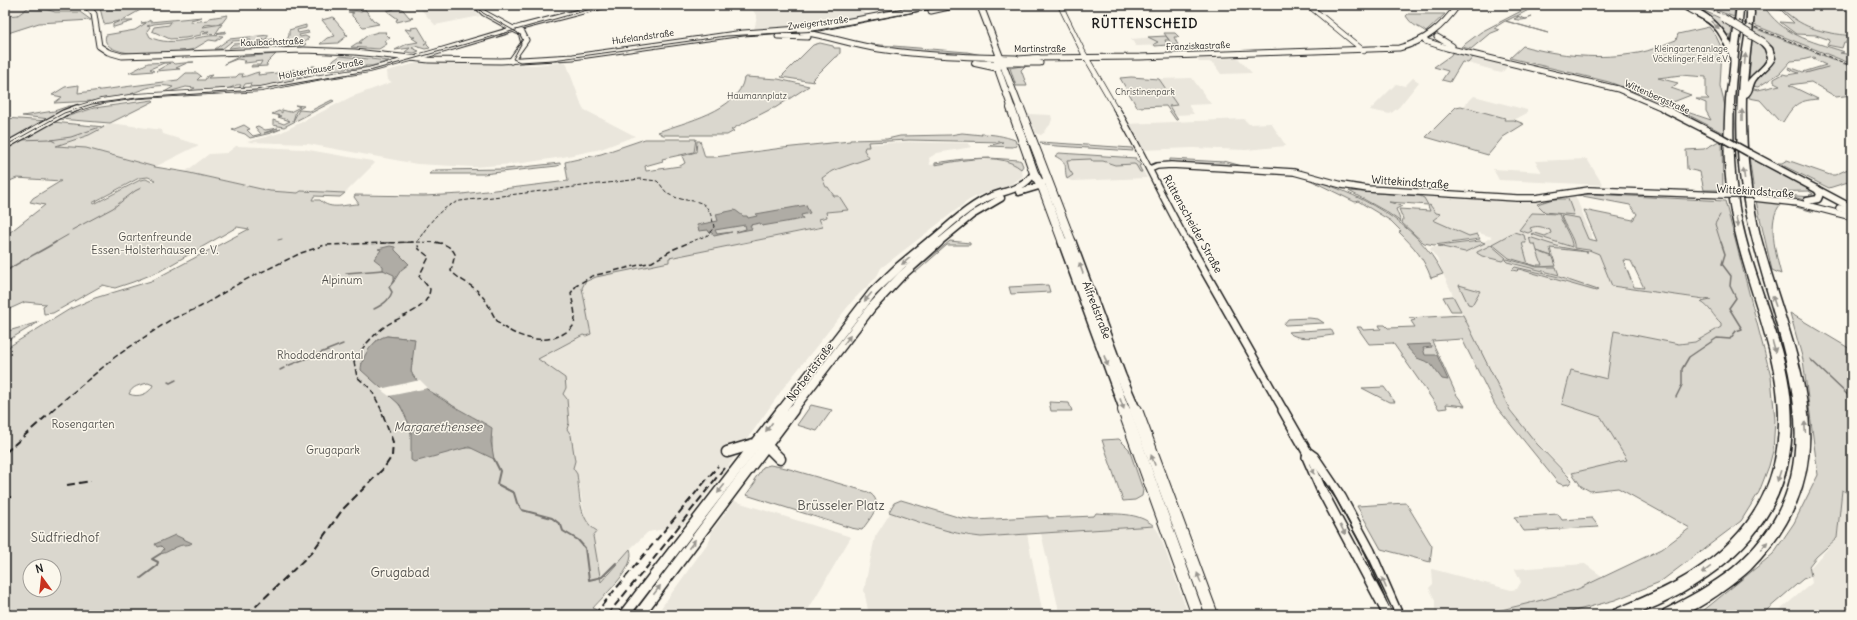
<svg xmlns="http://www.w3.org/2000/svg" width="1857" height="620" viewBox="0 0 1857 620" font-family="Delius,sans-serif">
	<rect width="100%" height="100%" fill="#fbf7ec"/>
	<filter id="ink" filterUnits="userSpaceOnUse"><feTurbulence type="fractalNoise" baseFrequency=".025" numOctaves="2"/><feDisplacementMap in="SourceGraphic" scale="8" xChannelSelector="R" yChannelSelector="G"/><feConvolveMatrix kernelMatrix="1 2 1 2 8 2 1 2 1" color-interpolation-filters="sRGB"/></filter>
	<g filter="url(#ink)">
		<g fill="#eae6dc">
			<path d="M28 5 29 6 18 15 5 16V7Z"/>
			<path d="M417 5H469L480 16 435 25Z"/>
			<path d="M813 5H853L869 16 822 26 754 30 757 17 753 10 772 7 780 11Z"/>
			<path d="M1778 5H1852V36L1814 30 1795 20Z"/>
			<path d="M1754 25 1852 64V67L1754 28Z"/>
			<path d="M1167 36 1170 41H1166L1169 45 1136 46 1131 39Z"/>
			<path d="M1474 56 1509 64 1502 73 1492 71 1493 70 1468 63Z"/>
			<path d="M1238 58 1252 73 1221 74 1214 64 1209 62H1199L1197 59Z"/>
			<path d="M421 62 535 65 566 62 583 109 635 136 601 149 563 157 523 163 474 167 417 164 308 144 247 142 280 133 351 97 392 82 388 80 387 71Z"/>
			<path d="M1192 78 1211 104 1188 105 1194 114 1175 115 1169 105H1177L1159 79Z"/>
			<path d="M1413 78 1419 82 1399 107 1390 114 1370 110 1396 84 1405 86Z"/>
			<path d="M1474 96 1527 110V113L1514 120 1463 107Z"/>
			<path d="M1027 114 1051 115 1052 119 1050 125 1044 131 1045 132 1041 135 1035 133 1034 129 1037 128H1031Z"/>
			<path d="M1244 119 1249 124 1271 123 1286 146 1246 150 1193 148 1142 150 1126 124Z"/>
			<path d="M110 123 162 130 163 134 199 145 155 167 86 148 55 146 89 135Z"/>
			<path d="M907 142 968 143 972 147 937 153 929 158 930 165 967 160H998L1008 162 1016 165 1021 169 1023 176 1009 186 979 195 969 200 881 268 876 278 854 299 784 387 725 471 682 526 648 532 630 549 601 583 593 536 597 531 589 526 585 519 577 474 573 468 575 461 571 435 567 429 569 423 567 399 563 394 566 388 555 371 538 359 583 335 591 334 582 288 583 285 596 277 669 262 668 258 810 230 825 212 848 210 834 197 821 178 832 171 869 157 864 150 865 147H868V144Z"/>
			<path d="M236 146 303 149 372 161 375 163 345 193 301 191 298 193 270 191 185 172 209 154 227 153Z"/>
			<path d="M1063 158 1137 160 1147 178 1072 181 1067 179 1066 162Z"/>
			<path d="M1587 159 1603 185 1499 180 1493 169 1542 172 1535 161Z"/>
			<path d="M1575 195 1612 286 1713 301 1702 302 1721 323V328L1695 342 1679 344 1614 332 1607 380 1571 370 1562 404 1601 417 1627 461 1568 474 1532 438 1503 399 1443 274 1438 260 1430 249 1432 247H1441L1465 252 1484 243 1483 242 1492 237 1479 233 1469 236 1433 220 1440 214 1436 213 1430 205 1428 206 1423 196 1532 202 1553 199H1568L1569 196Z"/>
			<path d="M1842 490 1852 495V615H1774L1812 583 1809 569 1837 538Z"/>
			<path d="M734 501 851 537 805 615H656L710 540 712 531Z"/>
			<path d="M891 512 951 532 967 536 981 537 1027 534 1043 615H869L864 590 875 537Z"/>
			<path d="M1154 526 1159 533 1187 611 1165 615H1060L1041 533Z"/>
			<path d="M1585 564 1603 577 1578 589 1546 599 1481 615H1435V600L1429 588 1433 584 1432 569 1511 590 1517 589 1521 582 1515 569Z"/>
		</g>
		<g fill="#dad7ce" stroke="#7b7a75" fill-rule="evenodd">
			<path d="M28 5H37L42 8 55 12H80L91 20 39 23 5 34V16L18 15 29 7Z"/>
			<path d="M110 5H158L153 8 154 9H142L121 21H133L114 27H113V24L120 21 104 24 100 8Z"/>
			<path d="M391 5H399L409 17 413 18 397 22 396 20 398 19 387 11 394 9Z"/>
			<path d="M1534 5 1547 7 1536 6 1517 16 1526 19 1532 17C1525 20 1520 21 1514 19L1518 17 1516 16 1506 21 1548 33 1505 21 1494 28 1499 30 1489 34 1471 49 1461 47 1481 32 1523 10 1520 9 1522 8 1526 9Z"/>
			<path d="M1684 5 1700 9 1733 24 1730 41 1701 13Z"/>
			<path d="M1703 5H1735L1734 17Z"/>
			<path d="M1753 5H1763C1782 35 1810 41 1842 51L1844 52 1840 53 1852 55V64L1754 25Z"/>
			<path d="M1766 5H1778C1802 29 1820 32 1852 36V43L1844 42 1842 48 1827 45 1830 40 1816 35 1796 34 1780 22 1794 23 1781 10 1768 9Z"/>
			<path d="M364 8 373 20 379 24 363 27 352 16V13H354L348 12 356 11 361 12 360 9Z"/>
			<path d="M1408 14H1445L1426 32C1417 25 1414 28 1406 16Z"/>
			<path d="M228 15 222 23 205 25 203 27 222 24 216 33 226 31 225 33 203 34 209 31 201 32V35L185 38 170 39 152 31 154 27 169 25 171 22 154 24 147 26 150 27 147 31 150 37C173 49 199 33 223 36L216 41 209 40 194 49 185 51 183 53C170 54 98 60 106 35L135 30 146 23H141L147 22 150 20V22L202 17 191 20 190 22 208 20 209 18Z"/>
			<path d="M333 17 335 18 334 19 346 33 345 34 348 35 338 43 320 44 327 38 335 36 322 20Z"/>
			<path d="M306 25V28L297 30 298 33 308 31 309 33 299 35 300 37 305 36 309 38 303 43 306 44 303 46H285L286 42 290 40H287L289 35V30Z"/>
			<path d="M418 27 427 42 424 44H428L427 45 430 48 425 49 415 46 412 48 419 51 414 53 405 52 410 48 395 50 407 44 418 42 412 38 415 37H412L405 29 412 30 411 28Z"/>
			<path d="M1709 27 1716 36 1722 49 1720 86 1726 110 1727 135 1675 108 1711 120 1706 111V103L1696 99H1709L1706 96V77L1681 75 1658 78 1678 83 1671 88 1691 95 1668 104 1609 82 1510 58 1523 46C1559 56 1601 60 1638 53 1651 51 1664 44 1676 40L1678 34Z"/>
			<path d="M1754 28 1852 67V95L1836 97 1811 82 1789 85 1818 99C1797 101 1794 104 1783 122L1779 121 1760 100 1749 98 1750 88 1758 90 1780 85 1774 82V79L1783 74 1787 75 1799 73 1788 69 1789 67 1803 72 1826 65 1813 59 1816 58 1814 57 1802 60 1791 61 1780 73 1758 87 1751 86C1758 75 1770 70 1775 57L1771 47 1753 32Z"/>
			<path d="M378 32H386L385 33 390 38 385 41 387 44 379 49 351 47 357 43H361L359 42 368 35Z"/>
			<path d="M1164 33H1175L1179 37H1174L1178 45H1173L1169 40H1165L1167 45 1155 46 1154 44 1158 42 1148 37 1166 36 1169 40Z"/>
			<path d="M269 35 266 39 260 41 273 39 271 44 229 48 233 44 249 43 251 40 232 41 222 49H215L229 39Z"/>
			<path d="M1752 35 1765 47 1769 57 1763 68 1749 78Z"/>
			<path d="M820 43 833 46 834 48H840V53L837 57H835L812 80 814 82 781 77 813 45Z"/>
			<path d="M856 43 967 52 987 56 923 54Z"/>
			<path d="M1453 51 1474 56 1468 63 1462 62 1450 82 1442 80 1448 71 1434 67 1451 55Z"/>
			<path d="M247 53 240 57 276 54 266 64H267V66L251 67 252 65H260L262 61 245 63H243L246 61H243L244 60 237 59 224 64Z"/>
			<path d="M340 56 389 61 372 66H365L366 67 349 69V66L346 69 328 70 329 69 328 64Z"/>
			<path d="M172 62 174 64 194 62H189L176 68 180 69 156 71 170 63H164L150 69 154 71 129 73 148 63Z"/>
			<path d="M1021 65H1033L1024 67 1021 70 1027 86H1016L1010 68 1021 66Z"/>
			<path d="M312 66H315L317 76 272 86 249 89 251 83 245 84 242 89 232 90 239 88 241 85C234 84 233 88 227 89 215 93 200 92 187 92L195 88 186 87 161 94 173 87C158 83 145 88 131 94H138L94 101 54 103 62 97 52 95 65 87 79 85 78 93 178 80 186 73H197L201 76 197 80H205L207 76 212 75 208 78 236 77 239 74H243L242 77C249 76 253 73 259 72L258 75 286 72 294 69V71L306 69V71L310 70 304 73 307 75 293 77 294 80 314 76Z"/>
			<path d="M746 77 778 79 809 86 775 108H773L736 127 731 130 734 131 727 135H663L658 132C684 122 739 111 744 78Z"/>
			<path d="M1131 77 1159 79 1177 105 1169 106 1178 120H1176L1166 106 1137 107 1120 78Z"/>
			<path d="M153 100 154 101 110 123 59 119 94 108Z"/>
			<path d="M332 100 334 101 284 127 273 125V120L284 124 290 121 278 117 281 116 272 114 279 111 282 113V110L290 112 300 107 295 105 304 106 296 111 293 121 299 110 310 111Z"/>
			<path d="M69 106H77L50 119 22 116 54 111Z"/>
			<path d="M1461 106 1505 118 1504 120H1514L1524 124 1503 137 1488 155 1426 137 1456 107Z"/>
			<path d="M5 118 47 121 5 144Z"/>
			<path d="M53 122 104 127 89 135 56 146 86 148 155 167 185 172 270 191 298 193 301 191 345 193 340 197 314 196 312 200H320C331 211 345 204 359 204L354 197 355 195 424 196 462 194 568 181 565 162 601 154 645 139H696L694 152 662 159 663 161 645 166 646 171 680 166 685 163 682 156 696 152 697 141H700L705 157H715L783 148 850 141V140L887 139 900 136 950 135 962 133 982 135 981 134C993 134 1004 136 1015 140L1017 146 1012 147 988 146 1003 142 909 140 868 142 869 147H865L864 150 869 158 832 171 822 178 826 187H828L834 196H839L848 210 826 212 827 217 819 219 823 227 669 258V262L596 277 585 282 582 288 591 334 586 336 583 335 538 359 565 378 566 388 563 394 567 399 569 423 567 429 571 435 575 461 573 468 577 474C580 494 578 520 597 531L593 536 601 582 630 549C637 567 605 594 593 608L596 610 591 615H5V349L70 309 95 298 151 281 249 229 237 227 160 271 133 282 115 288 103 285 53 313 44 314 43 306 46 304 25 302 5 311V236L45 205 30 202 33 198 61 181 17 178 5 183V149ZM148 177 155 180 152 182 146 179 140 180 94 204 92 203 139 178ZM387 336 414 339 411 371C415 387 436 393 448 402 463 414 477 426 492 437V448H461L411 433C408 405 379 383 361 363L377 340ZM148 383 153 385C150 394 138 398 129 394 132 386 140 385 148 383ZM30 566H54V590H30Z"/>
			<path d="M244 125 250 129 247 130 253 136 261 134 255 127 258 126 265 130 278 128 264 133 281 129 271 133 250 138 245 134 232 130Z"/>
			<path d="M1719 141 1722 142 1723 190H1704L1700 172 1687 169 1686 150 1704 149Z"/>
			<path d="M1040 142 1132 148 1133 151 1043 145Z"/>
			<path d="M1059 153 1136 158 1135 160 1141 165 1139 166 1142 172H1140L1136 165 1134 164 1115 165 1103 161H1092L1091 159 1067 160 1069 169 1073 175 1067 179C1063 165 1070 164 1055 156Z"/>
			<path d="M1749 156 1811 189 1817 193V196L1805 200 1784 195 1811 197 1809 195 1813 194 1809 191 1754 192Z"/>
			<path d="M989 158 1019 160 1021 161 1023 166 1021 169C1000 151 959 161 935 165V163L963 159Z"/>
			<path d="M1170 159 1224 162V161L1242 166 1170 162Z"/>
			<path d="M1787 160 1830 175H1835L1852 167V184L1848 182 1829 188 1778 163H1782Z"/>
			<path d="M560 163V165L557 166 483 174H429L433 171 436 170 506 169Z"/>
			<path d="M1302 176C1357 193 1417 221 1443 274L1431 278C1424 258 1414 247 1399 232L1401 231 1391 221 1358 201 1355 202Z"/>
			<path d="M1349 191 1420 196 1424 198 1428 205 1389 202 1402 206 1396 209 1401 222 1385 211Z"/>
			<path d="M1592 194 1725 201 1771 377 1775 420 1773 451 1769 466 1759 492 1741 521 1660 582 1615 600 1567 613 1554 615H1481L1546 599 1578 589 1662 549 1690 528 1618 488 1590 491 1581 486 1572 473 1627 460 1601 417 1562 404 1571 370 1607 379 1614 331 1679 344 1695 342 1721 327V323C1713 316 1710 307 1701 302L1711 300 1612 286 1599 254 1589 250 1574 248C1576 240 1563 225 1561 215L1579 218 1588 239 1597 241 1584 210 1633 220 1637 214 1630 205 1577 195ZM1623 260 1631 261 1644 288 1634 287Z"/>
			<path d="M1553 199H1568L1574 215 1545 212 1537 204Z"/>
			<path d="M1756 201C1770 202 1803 202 1814 212L1785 204H1781C1766 219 1776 255 1781 274L1772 270Z"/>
			<path d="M1430 205 1436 213 1441 214 1433 220 1469 236 1477 234 1480 239 1434 245 1424 243 1402 223 1403 219 1399 209 1430 211 1428 206Z"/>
			<path d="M1532 213 1559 214C1562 224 1573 239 1572 247L1531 234 1535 233 1545 236 1551 233 1550 230C1542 227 1538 225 1530 228L1532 231 1528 233 1519 230Z"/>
			<path d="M1514 232 1524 235 1526 243H1522L1528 264 1536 266 1509 258 1492 244Z"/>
			<path d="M1529 237 1560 247 1588 252 1550 248 1552 256 1537 251 1535 244H1531Z"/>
			<path d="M950 241 970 243V245H947L916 272 914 271Z"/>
			<path d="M1480 241 1485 243 1465 252 1438 246Z"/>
			<path d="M1491 245 1506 258 1502 261 1482 256 1477 253V252Z"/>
			<path d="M1537 251 1553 257 1556 266 1537 267V265H1542Z"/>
			<path d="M1507 259 1537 267H1556L1559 275 1507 262 1505 260Z"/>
			<path d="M1515 267 1559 277 1598 290 1596 291 1519 269 1517 271 1512 270Z"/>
			<path d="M1048 285 1050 292 1011 294 1009 287Z"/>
			<path d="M1459 285 1480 291 1472 305 1468 304Z"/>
			<path d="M1453 296 1461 311H1451L1443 297Z"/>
			<path d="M1790 313 1852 350V495L1842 490 1837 538 1816 557 1809 566 1811 576 1803 579 1761 615H1698L1773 554 1794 523 1818 475 1803 360Z"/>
			<path d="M1463 315 1510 410 1537 444 1572 480 1569 484 1563 485 1558 483 1495 405 1462 339 1432 341 1456 394 1465 406 1446 404 1447 408 1439 409 1393 343 1369 344 1357 327H1361L1363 330 1381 329 1379 325H1385L1388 328 1415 327 1411 321 1415 320 1413 318H1409Z"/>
			<path d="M1309 318 1318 319 1324 323 1285 325 1284 324 1288 319Z"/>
			<path d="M39 322 5 342V332Z"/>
			<path d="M1331 329 1334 335C1322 336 1298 342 1288 332Z"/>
			<path d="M1384 387 1395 402H1389L1362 388Z"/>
			<path d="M1049 402 1069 403 1072 411H1051Z"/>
			<path d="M811 405 832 410 817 431 797 425Z"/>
			<path d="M1119 439 1129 449 1143 490 1142 496 1135 500 1123 501 1102 440Z"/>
			<path d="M770 465 786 468 868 492C886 502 870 518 862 530L851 528 746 495 756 481 754 480 763 467Z"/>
			<path d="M901 500 961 518 976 520 1048 516V518L1094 516 1096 513C1116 515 1137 511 1154 526L981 537C949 534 920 522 889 512L894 503Z"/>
			<path d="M1406 503 1432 546 1430 562 1381 549 1357 506Z"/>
			<path d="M1558 514 1562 520 1592 518 1599 527 1524 531 1514 517Z"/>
		</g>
		<g fill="#afaca5" stroke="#74726e">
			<path d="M807 205 806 206 810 213 801 215 803 219 762 226 760 223 750 225 752 229 736 232 746 229 745 225 715 230 717 234 732 232 714 236 712 233 709 232 708 230 699 231 697 225 718 221 716 214 735 210 743 216H747L748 218 757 216 756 214Z"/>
			<path d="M390 246 395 247V250L409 264 401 270 394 281V275L383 270V266L374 259 381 250 378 249Z"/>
			<path d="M387 336 415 339 411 371C416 390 474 416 492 428L491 442 494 459 469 447 414 462 411 460V428L400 405 361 370C361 357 374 338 387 336Z"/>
			<path d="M1430 344 1432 347 1423 348 1425 355H1437L1448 380 1442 379 1430 363 1417 358 1405 345Z"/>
			<path d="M175 535 192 543C188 546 184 544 179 546 172 548 168 553 160 554L164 549 161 546 157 547 155 544Z"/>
		</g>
		<path fill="#fbf7ec" d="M420 380 428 388 389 396 380 389Z"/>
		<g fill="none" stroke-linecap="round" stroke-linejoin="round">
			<g stroke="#74726e" stroke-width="1">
				<path d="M1806 73 1828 67"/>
				<path d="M5 139 11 140"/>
				<path d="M19 140 49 139 55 142"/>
				<path d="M51 140 71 137 97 128"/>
				<path d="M1720 215 1715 224 1721 243"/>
				<path d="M72 230 113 208 135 191 141 188"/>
				<path d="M278 240 282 239"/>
				<path d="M54 243 68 235"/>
			</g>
			<g stroke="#74726e" stroke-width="1.5">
				<path d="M5 272C21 260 39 253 56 242"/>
				<path d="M346 273 383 270"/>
				<path d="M327 283 336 278"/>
				<path d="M374 309C382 305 389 301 392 292L389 287 394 281"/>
				<path d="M1810 359 1852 399"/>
				<path d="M287 366 343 344"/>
				<path d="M280 370 284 368"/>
				<path d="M168 382 170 383 176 380"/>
				<path d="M1676 397 1682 385V369L1689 357 1717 338 1730 339 1736 331 1742 329 1729 308 1736 298 1730 286 1731 276 1722 264 1725 254 1721 242"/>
			</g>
			<g stroke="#74726e" stroke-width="2">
				<path d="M494 459 500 471 497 484 514 493 517 503 522 510 552 518 561 525 563 531 578 540 585 548 589 580 602 577 616 563"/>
				<path d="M141 578 157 566 158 562 152 559 160 554"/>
			</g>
			<defs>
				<g id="tertiary-far3">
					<path d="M1060 5 1083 52 1116 109"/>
					<path d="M1308 5 1364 51"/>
					<path d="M75 109 102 101 138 96 261 89 321 77 369 70 414 58"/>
				</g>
				<g id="tertiary-far2">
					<path d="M1116 108C1142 152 1163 199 1188 243"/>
					<path d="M5 146 64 113 77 108"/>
					<path d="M1150 169 1157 166 1171 165 1294 172 1342 185 1368 189 1517 198H1535L1589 190 1725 195"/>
					<path d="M1754 198 1798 203 1852 217"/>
					<path d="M1839 208 1852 212"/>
				</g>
				<path id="tertiary-far1" d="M1188 242 1284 411"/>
				<g id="tertiary">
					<path d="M1283 410 1307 452 1314 457 1341 497 1370 551 1398 615"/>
					<path d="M1308 454 1307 457 1321 489 1388 615"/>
				</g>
				<g id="secondary-far3">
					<path d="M86 5 94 14 99 46 108 52 122 56 304 50 355 52 429 60 501 61 573 57 743 33 813 28 936 5"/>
					<path d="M476 5 484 13 517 31 522 32 526 40 511 61"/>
					<path d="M931 11 958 5"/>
					<path d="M802 32C828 36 853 45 879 49 924 56 970 57 1016 58"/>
					<path d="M778 36 808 37"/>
					<path d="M1437 37 1452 46"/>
					<path d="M1425 41 1447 48 1618 89 1665 109"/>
					<path d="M419 57 521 27 606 5"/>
					<path d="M1032 58 1140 57 1399 48C1426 41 1442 27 1458 5"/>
					<path d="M978 63H1040"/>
				</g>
				<g id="secondary-far2">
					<path d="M1663 108 1722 138"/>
					<path d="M1749 153 1852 208"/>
					<path d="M1019 192 1039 186 1047 179"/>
					<path d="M1807 201 1818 199 1820 194 1817 189"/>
					<path d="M928 243C947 228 969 205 992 196 1009 190 1024 189 1034 173"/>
					<path d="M938 243 972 215 1001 198"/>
				</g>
				<g id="secondary-far1">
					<path d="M781 411 873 292 900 266 929 242"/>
					<path d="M792 411 871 308 901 276 939 242"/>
				</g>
				<g id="secondary">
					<path d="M767 446 780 459"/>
					<path d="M727 452 757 443"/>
					<path d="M624 615 782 410"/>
					<path d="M639 615 793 410"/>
				</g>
				<g id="primary-far3">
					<path d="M980 5 1020 109"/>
					<path d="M997 61 1038 58"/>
					<path d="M975 63 998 68"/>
					<path d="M999 72 1012 109"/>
				</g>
				<g id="primary-far2">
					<path d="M1011 108 1034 173 1043 189 1063 243"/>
					<path d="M1020 108 1072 243"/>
				</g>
				<g id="primary-far1">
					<path d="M1063 242 1125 411"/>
					<path d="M1071 242 1121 376 1136 411"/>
				</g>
				<g id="primary">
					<path d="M1124 410 1198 615"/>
					<path d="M1136 410 1212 615"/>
				</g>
				<g id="motorway">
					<path d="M1679 5C1702 5 1722 25 1732 45L1737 5H1743C1743 25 1738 46 1737 66 1732 109 1732 152 1737 195 1744 249 1766 298 1781 350 1805 436 1791 513 1718 569 1694 587 1665 605 1636 614 1629 617 1619 615 1611 615L1614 610C1640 599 1667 588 1691 573 1774 520 1793 445 1770 353 1757 302 1737 253 1729 200 1723 167 1724 133 1726 99 1727 91 1732 62 1730 57 1727 49 1722 38 1717 31 1707 18 1691 15 1679 5Z"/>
					<path d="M1747 5H1753L1754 13 1747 82C1753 73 1764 68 1768 58L1765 49 1759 42 1761 41H1765L1772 48 1775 58C1771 68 1761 72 1755 81 1752 86 1752 95 1746 97 1745 144 1749 190 1760 235 1793 359 1857 461 1750 570 1738 581 1698 611 1682 615 1676 616 1668 615 1661 615L1664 610C1687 598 1712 585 1733 568 1857 462 1762 319 1742 190 1736 151 1736 108 1740 69 1743 47 1748 27 1747 5Z"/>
				</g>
			</defs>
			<use href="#tertiary-far3" stroke="#1c1c1c" stroke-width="6"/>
			<use href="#tertiary-far2" stroke="#1c1c1c" stroke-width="8"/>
			<use href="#tertiary-far1" stroke="#1c1c1c" stroke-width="10"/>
			<use href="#tertiary" stroke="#1c1c1c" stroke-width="12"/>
			<use href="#secondary-far3" stroke="#1c1c1c" stroke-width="7"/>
			<use href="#secondary-far2" stroke="#1c1c1c" stroke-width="9"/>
			<use href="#secondary-far1" stroke="#1c1c1c" stroke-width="11"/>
			<use href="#secondary" stroke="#1c1c1c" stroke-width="13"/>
			<use href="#primary-far3" stroke="#1c1c1c" stroke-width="8"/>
			<use href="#primary-far2" stroke="#1c1c1c" stroke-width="10"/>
			<use href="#primary-far1" stroke="#1c1c1c" stroke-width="12"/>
			<use href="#primary" stroke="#1c1c1c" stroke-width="14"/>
			<use href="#motorway" stroke="#1c1c1c" stroke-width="3"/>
			<use href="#tertiary-far3" stroke="#fbf7ec" stroke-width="4.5"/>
			<use href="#tertiary-far2" stroke="#fbf7ec" stroke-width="5.5"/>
			<use href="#tertiary-far1" stroke="#fbf7ec" stroke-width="7"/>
			<use href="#tertiary" stroke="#fbf7ec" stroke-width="9"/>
			<use href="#secondary-far3" stroke="#fbf7ec" stroke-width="5"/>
			<use href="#secondary-far2" stroke="#fbf7ec" stroke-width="6"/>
			<use href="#secondary-far1" stroke="#fbf7ec" stroke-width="8"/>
			<use href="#secondary" stroke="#fbf7ec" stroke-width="10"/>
			<use href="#primary-far3" stroke="#fbf7ec" stroke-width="6"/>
			<use href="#primary-far2" stroke="#fbf7ec" stroke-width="8"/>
			<use href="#primary-far1" stroke="#fbf7ec" stroke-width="9"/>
			<use href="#primary" stroke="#fbf7ec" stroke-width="12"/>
			<use href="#motorway" fill="#fbf7ec" fill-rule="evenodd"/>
			<g stroke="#1c1c1c" stroke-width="1">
				<path d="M475 5 483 13 518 33 521 44 513 59 520 62 553 60 726 36 819 31 952 5"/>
				<path d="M5 146 64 113 92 104 137 98 256 90 373 70 605 5"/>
			</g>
			<path stroke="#1c1c1c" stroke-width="1.5" d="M1329 486 1369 559 1395 615"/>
			<g stroke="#1c1c1c" stroke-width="1" stroke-dasharray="4 2" stroke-linecap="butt">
				<path d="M1699 5 1852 66"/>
				<path d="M499 35 504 33"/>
				<path d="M417 242C429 224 438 208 460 201L640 179 657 181C662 185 664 192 670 195 694 207 707 191 714 227L708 235 688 243"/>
				<path d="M417 242 442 243"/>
				<path d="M380 243 417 242"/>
			</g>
			<g stroke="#1c1c1c" stroke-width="1.5" stroke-dasharray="6 3" stroke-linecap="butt">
				<path d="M436 242C444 244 451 246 455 254L451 271C460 281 474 285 482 296 492 307 492 320 505 328 522 339 545 344 563 334 567 332 573 328 574 324 577 315 572 302 571 293L576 286 592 276 652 262 674 249 690 242"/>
				<path d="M51 411 115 357 170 320 200 307 243 281 301 253 325 245 414 242"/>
				<path d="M382 411 371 389 357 377 354 362C361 348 374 334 387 325 402 315 428 310 430 289L419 276 429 257 419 249 417 242"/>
			</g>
			<g stroke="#1c1c1c" stroke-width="2" stroke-dasharray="8 4" stroke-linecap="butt">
				<path d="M5 453 53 410"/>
				<path d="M67 485 91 481"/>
				<path d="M5 499 11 497"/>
				<path d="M5 505H7"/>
				<path d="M247 615 313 551 343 509 384 468 392 456 393 442 381 410"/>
				<path d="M594 615 718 466"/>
				<path d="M607 615 648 566 724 468"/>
			</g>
			<defs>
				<path id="tertiary-bridge" d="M1725 195H1754"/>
				<path id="secondary-bridge" d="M1722 138 1749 153"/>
				<path id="motorway-bridge" d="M1723 18 1763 42"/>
			</defs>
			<use href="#tertiary-bridge" stroke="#1c1c1c" stroke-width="8" stroke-linecap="butt"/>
			<use href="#secondary-bridge" stroke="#1c1c1c" stroke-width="9" stroke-linecap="butt"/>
			<use href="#motorway-bridge" stroke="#1c1c1c" stroke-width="9" stroke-linecap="butt"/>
			<use href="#tertiary-bridge" stroke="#fbf7ec" stroke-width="5.5"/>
			<use href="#secondary-bridge" stroke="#fbf7ec" stroke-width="6"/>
			<use href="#motorway-bridge" stroke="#fbf7ec" stroke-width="7"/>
		</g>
		<defs><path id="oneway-solid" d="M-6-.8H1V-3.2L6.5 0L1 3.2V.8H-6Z"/></defs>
		<g fill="#97948e">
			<use href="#oneway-solid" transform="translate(1715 25) rotate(42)"/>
			<use href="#oneway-solid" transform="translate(1745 59) rotate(-84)"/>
			<use href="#oneway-solid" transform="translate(1742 115) rotate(-90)"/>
			<use href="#oneway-solid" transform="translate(1744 174) rotate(-97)"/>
			<use href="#oneway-solid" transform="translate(1737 222) rotate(79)"/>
			<use href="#oneway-solid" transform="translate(906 261) rotate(141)"/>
			<use href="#oneway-solid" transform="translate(1081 268) rotate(-110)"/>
			<use href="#oneway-solid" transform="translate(868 297) rotate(130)"/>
			<use href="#oneway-solid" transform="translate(1774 301) rotate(-109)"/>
			<use href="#oneway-solid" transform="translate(847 340) rotate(-53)"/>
			<use href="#oneway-solid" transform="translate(1774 347) rotate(74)"/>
			<use href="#oneway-solid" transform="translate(1106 361) rotate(70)"/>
			<use href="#oneway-solid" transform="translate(1122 404) rotate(70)"/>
			<use href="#oneway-solid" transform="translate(769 427) rotate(127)"/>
			<use href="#oneway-solid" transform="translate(1805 427) rotate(-93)"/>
			<use href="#oneway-solid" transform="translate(1153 460) rotate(-111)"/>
			<use href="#oneway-solid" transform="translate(1312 469) rotate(67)"/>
			<use href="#oneway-solid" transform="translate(1779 476) rotate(108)"/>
			<use href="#oneway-solid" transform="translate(721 489) rotate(128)"/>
			<use href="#oneway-solid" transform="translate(1343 530) rotate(62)"/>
			<use href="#oneway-solid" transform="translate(692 544) rotate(-53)"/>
			<use href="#oneway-solid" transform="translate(1764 546) rotate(-50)"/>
			<use href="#oneway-solid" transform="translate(1706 570) rotate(144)"/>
			<use href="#oneway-solid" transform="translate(1199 578) rotate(-110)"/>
			<use href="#oneway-solid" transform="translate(1384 583) rotate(-113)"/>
			<use href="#oneway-solid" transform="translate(657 590) rotate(-53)"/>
		</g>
	</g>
	<g text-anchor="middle" stroke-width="3" stroke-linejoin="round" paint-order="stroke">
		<g font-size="9" fill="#1c1c1c" stroke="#fbf7ec">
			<text transform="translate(818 23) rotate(-7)" y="3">Zweigertstraße</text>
			<text transform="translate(643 37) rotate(-8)" y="3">Hufelandstraße</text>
			<text transform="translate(272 42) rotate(-2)" y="3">Kaulbachstraße</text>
			<text transform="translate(1198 46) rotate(-2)" y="3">Franziskastraße</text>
			<text x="1040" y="52">Martinstraße</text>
			<text transform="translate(321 69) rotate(-10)" y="3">Holsterhauser Straße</text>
			<text transform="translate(1657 97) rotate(24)" y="3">Wittenbergstraße</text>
		</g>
		<g font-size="9" fill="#555451" stroke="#fbf7ec">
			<text x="1691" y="52">Kleingartenanlage<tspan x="1691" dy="10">Vöcklinger Feld e.V.</tspan></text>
			<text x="1145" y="95">Christinenpark</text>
			<text x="757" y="99">Haumannplatz</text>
		</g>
		<g font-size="11" fill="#1c1c1c" stroke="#fbf7ec">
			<text transform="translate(1410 182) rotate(4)" y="4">Wittekindstraße</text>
			<text transform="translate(1755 191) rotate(4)" y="4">Wittekindstraße</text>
			<text transform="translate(1193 224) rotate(61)" y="4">Rüttenscheider Straße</text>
			<text transform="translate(1097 310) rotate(69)" y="4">Alfredstraße</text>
			<text transform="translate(810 372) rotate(-53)" y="4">Norbertstraße</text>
		</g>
		<g font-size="11" fill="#555451" stroke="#fbf7ec">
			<text x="155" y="241">Gartenfreunde<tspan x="155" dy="13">Essen-Holsterhausen e. V.</tspan></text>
			<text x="342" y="284">Alpinum</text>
			<text x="320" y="359">Rhododendrontal</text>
			<text x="83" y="428">Rosengarten</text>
			<text x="333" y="454">Grugapark</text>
		</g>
		<g font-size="12" font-style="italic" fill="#575653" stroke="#fbf7ec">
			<text x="438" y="431">Margarethensee</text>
		</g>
		<g font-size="13" font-weight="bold" letter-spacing="1" fill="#1c1c1c" stroke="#fbf7ec">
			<text x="1145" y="28">RÜTTENSCHEID</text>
		</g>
		<g font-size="13" fill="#555451" stroke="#fbf7ec">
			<text x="841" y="510">Brüsseler Platz</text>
			<text x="65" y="542">Südfriedhof</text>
			<text x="400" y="577">Grugabad</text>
		</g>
	</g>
	<rect width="1857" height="620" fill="none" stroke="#fbf7ec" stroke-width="20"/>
	<rect x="10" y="10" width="1837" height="600" fill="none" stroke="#1c1c1c" stroke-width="1.5" filter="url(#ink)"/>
	<g transform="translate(42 578) rotate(345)"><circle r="19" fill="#fbf7ec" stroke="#a29f99"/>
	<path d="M0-3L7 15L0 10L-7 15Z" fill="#c8321e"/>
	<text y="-6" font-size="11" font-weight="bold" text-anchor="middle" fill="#1c1c1c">N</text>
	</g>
</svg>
